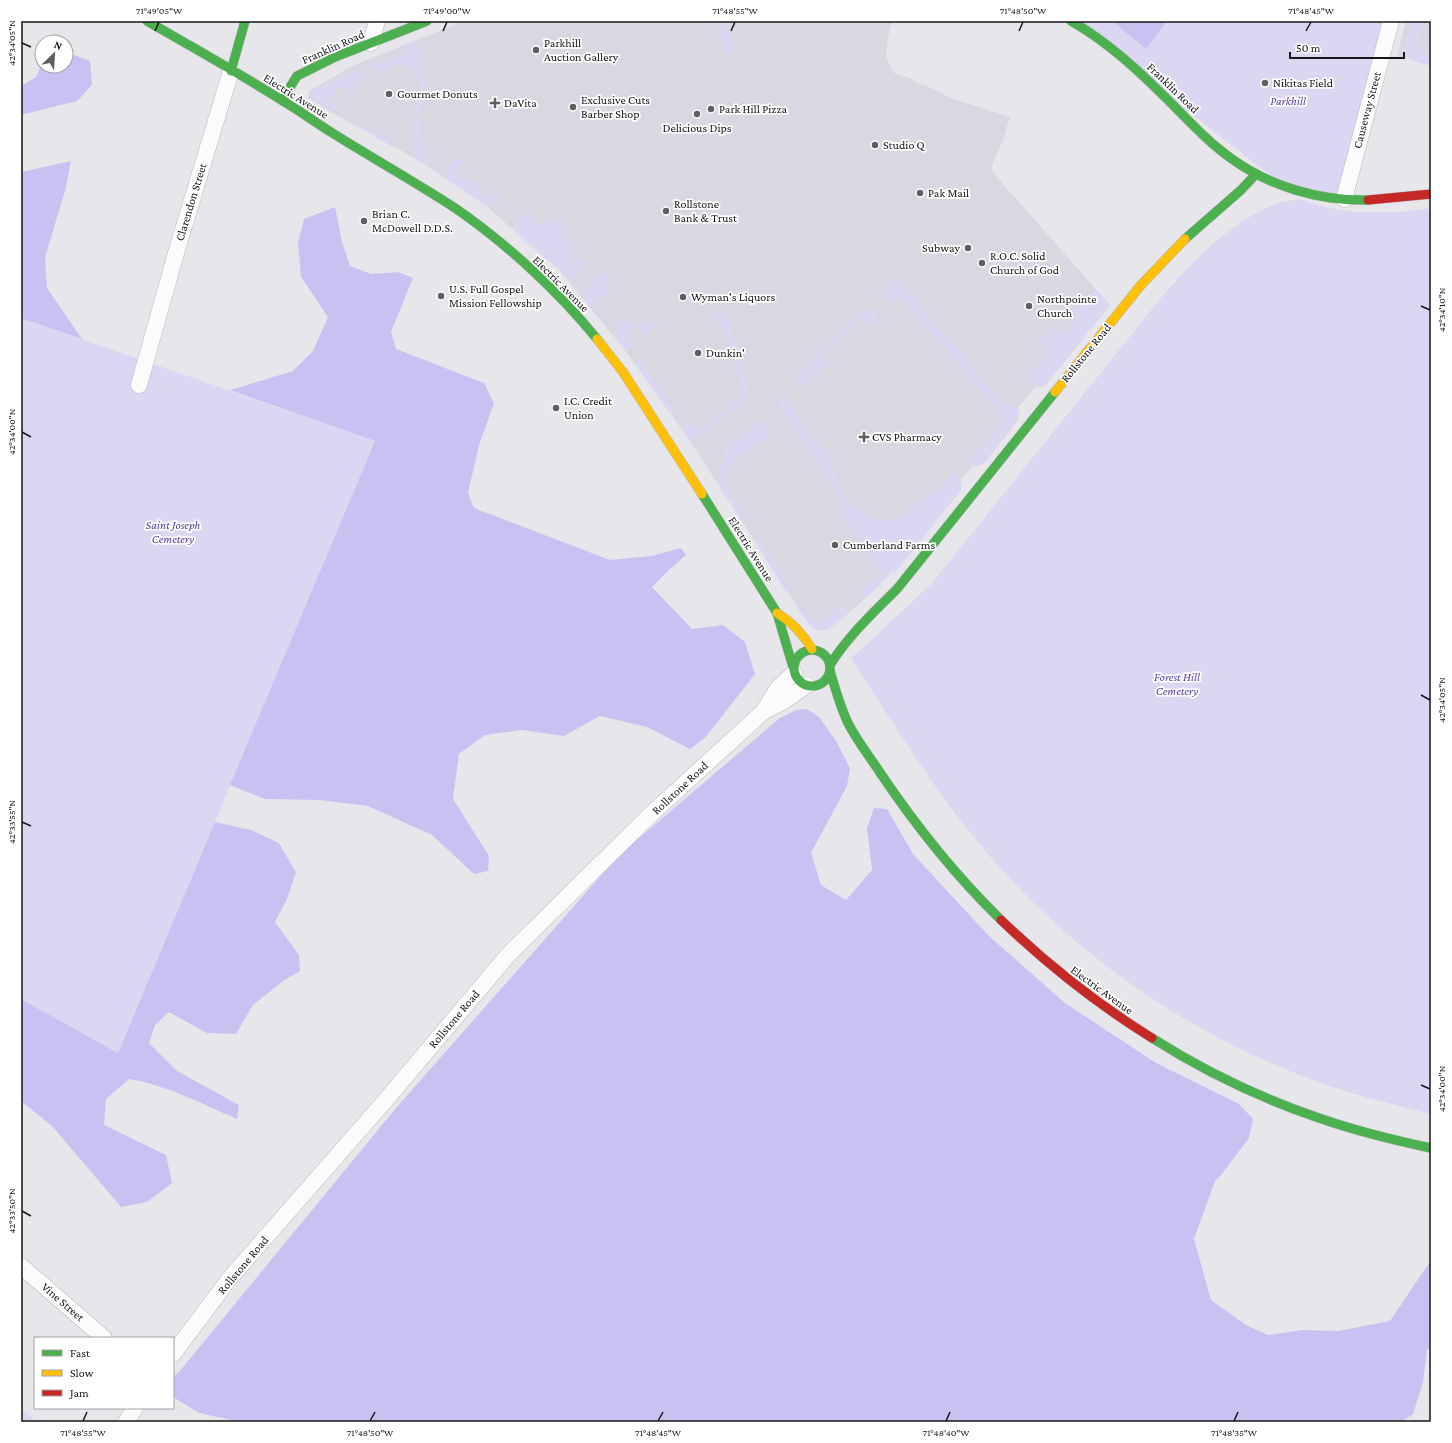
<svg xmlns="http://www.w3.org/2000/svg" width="1452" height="1443" viewBox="0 0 1452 1443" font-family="'Crimson Pro',serif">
	<rect width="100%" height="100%" fill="#e7e7eb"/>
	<g fill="#d9d8e2">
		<path d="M464 21H892L888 37 886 58 894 73 913 79 916 83 927 86 951 98 1010 117 1002 143 994 160 992 167 994 174 1110 305 1045 386 1041 387 1036 386 1017 409 1019 416 1018 420 984 463 980 465 972 466 960 481 962 484 961 490 895 573 892 571 874 591 831 628 823 631 815 629 808 623 690 441 622 346 559 270 484 204 427 166 395 147 345 120 308 98 309 91 352 66Z"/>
		<path d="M1406 21H1431V66L1397 56Z"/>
	</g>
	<g fill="#dbd7f3">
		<path d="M717 21H722L734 45 731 54H725Z"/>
		<path d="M1071 21H1391L1344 199 1283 185Z"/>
		<path d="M1412 21H1424L1417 49 1431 54V66L1401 57Z"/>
		<path d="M408 43 416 45 422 54 425 83V93L418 114V121L426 152 427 166 414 158V115L420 87V77C407 61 395 62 379 72L370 66 405 53 403 45Z"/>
		<path d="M356 72 363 75 353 91 357 95H355L338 85 329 100 338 106 336 112 314 99 311 96V90L314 89Z"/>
		<path d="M360 125 391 142 393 144V147L358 127Z"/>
		<path d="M460 159 462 162 457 173 492 196 500 187 502 189 492 205 486 206 446 179 448 165Z"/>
		<path d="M1299 199C1313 203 1327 208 1341 210 1370 214 1402 213 1431 208V1114C1388 1104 1344 1092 1302 1076 1177 1028 1062 945 977 841 930 784 891 720 851 658L868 643 932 583 1164 294C1191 264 1218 235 1253 215 1262 210 1271 205 1281 202 1287 201 1293 200 1299 199Z"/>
		<path d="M532 211 536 224 563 218 572 262 582 260 584 262C583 269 575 282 566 277 564 276 561 272 559 270L514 231C511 216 520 215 532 211Z"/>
		<path d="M607 270 610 290 592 307H590L583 298C584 287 598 276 607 270Z"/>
		<path d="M895 279H897L1001 400 1007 404H1013L1019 412 1018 420 984 463 980 465 972 466 969 462 1000 423 1001 419 998 410 901 299 891 303 882 294V290Z"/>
		<path d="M1096 289 1110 305 1045 386 1039 387C1033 384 1028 380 1028 374L1048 354 1038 341 1055 326 1063 333 1080 318 1073 311Z"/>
		<path d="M862 309C871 309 877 312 878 322L875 325H871L863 318H860L821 354 827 362 826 364 804 385 799 384 796 378 858 312Z"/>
		<path d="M723 311H726L727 313 747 385V393L740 404 696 439 690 441 684 432 683 428 685 425 692 423 702 429 741 397 742 393V388L725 329 713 318 716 317V312Z"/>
		<path d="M21 318 375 441 118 1053 21 999Z"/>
		<path d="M621 319 640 325 642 319 645 321 644 324 657 322 647 336 645 335 636 326 626 333 631 340 632 345 629 349 625 350 615 337 617 322Z"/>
		<path d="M638 361 641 362 673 408 672 413H670L636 365Z"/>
		<path d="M784 394 786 395C790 402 793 410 797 417 806 430 818 442 827 456 834 466 836 479 841 490 851 508 872 523 893 520L942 485 950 474 954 473C960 475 962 484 961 490L895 573 892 571 867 597 862 592V589L883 574 840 510 845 507 782 409C780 403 777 398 784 394Z"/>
		<path d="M761 421 768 425 769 435 766 439C751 450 719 464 727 487 731 497 738 506 743 515L744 517 742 520H741L718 485 719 472 725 450 756 423Z"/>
		<path d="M757 539 759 540 788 584 789 588 787 593 755 542Z"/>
		<path d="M798 604 810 619 814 621 821 619 843 606 850 612C834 625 820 643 804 618 801 614 797 609 798 604Z"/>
		<path d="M21 1409 37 1422H21Z"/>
	</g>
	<g fill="#cac1f3">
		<path d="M1112 21H1167L1146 49Z"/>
		<path d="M66 52 90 61 92 85 77 101 21 115V86L36 77 42 63V66H66Z"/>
		<path d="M71 161 66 187 45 258 47 288 82 339 21 318V172Z"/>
		<path d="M335 207 342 242 350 266 371 274 398 272 413 278 391 332 396 349 484 383 494 403 479 445 468 493 474 508 610 560 651 556 681 548 686 555 669 570 652 587 692 629 723 625 745 642 755 674 705 738 690 749 647 727 600 716 564 736 522 730 485 735 459 754 453 799 489 856 488 871 474 874 432 835 368 806 319 800 265 799 230 785 375 441 230 390 293 371 313 351 328 317 301 277 298 242 304 219Z"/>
		<path d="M807 709 819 717 836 741 850 768 847 786 811 853 821 885 846 900 872 870 867 828 874 808 887 809 913 854 989 936 1065 1003 1156 1063 1239 1104 1253 1119 1249 1138 1221 1175 1215 1181 1194 1239 1211 1300 1246 1325 1268 1335 1302 1330 1338 1331 1390 1321 1431 1260V1346L1427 1350 1423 1382 1413 1414 1401 1422H234L231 1420 199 1413 173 1397V1377L179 1372 396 1108 620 854 780 718 796 710Z"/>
		<path d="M215 822 251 830 279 843 296 872 287 899 275 922 299 955 300 971 283 981 253 1005 236 1034 207 1033 169 1012 155 1025 149 1043 177 1071 239 1105 237 1119C202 1104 166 1085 129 1079L106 1099 104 1125 166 1155 172 1183 147 1202 121 1207 52 1126 21 1101V999L118 1053Z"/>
	</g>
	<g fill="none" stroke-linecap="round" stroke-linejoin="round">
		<defs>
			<g id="street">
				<path d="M371 43 377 21"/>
				<path d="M1344 199 1391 21"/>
				<path d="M139 385 176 253 231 71"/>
				<path d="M763 712 784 701 807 685"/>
				<path d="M21 1266 104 1338"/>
				<path d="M173 1354 230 1278 384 1102 509 954 649 816 763 712 778 688 794 673"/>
				<path d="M126 1422 135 1408"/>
			</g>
			<g id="fast">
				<path d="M147 21C192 47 239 73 283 101 300 111 316 123 334 134 374 159 415 182 455 208 506 243 558 291 597 339"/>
				<path d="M1071 21C1108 42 1139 71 1169 101 1189 121 1208 142 1232 159 1271 187 1320 201 1368 200"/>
				<path d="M231 71 245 21"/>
				<path d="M282 100 297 76 335 57 427 21"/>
				<path d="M1185 239 1241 190 1256 174"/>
				<path d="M702 494 777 613 793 667"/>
				<circle cx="812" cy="668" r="18"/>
				<path d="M830 665C848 636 873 613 897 589L1055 392"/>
				<path d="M830 671C835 688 840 706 848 723 857 741 870 757 881 774 916 826 956 876 1001 920"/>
				<path d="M1152 1038C1204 1071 1260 1098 1319 1118 1356 1131 1393 1140 1431 1148"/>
			</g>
			<g id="slow">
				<path d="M597 339 623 372 702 494"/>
				<path d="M1055 392 1141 285 1185 239"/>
				<path d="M777 613C792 622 803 634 812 649"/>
			</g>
			<g id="jam">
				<path d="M1368 200 1431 194"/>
				<path d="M1001 920C1047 964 1097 1004 1152 1038"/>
			</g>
		</defs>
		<use href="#street" stroke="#b8b7bb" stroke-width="17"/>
		<use href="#fast" stroke="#b8b7bb" stroke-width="10"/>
		<use href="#slow" stroke="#b8b7bb" stroke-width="10"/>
		<use href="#jam" stroke="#b8b7bb" stroke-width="10"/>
		<use href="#street" stroke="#fbfbfc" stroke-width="16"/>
		<use href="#fast" stroke="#4caf50" stroke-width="9"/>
		<use href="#slow" stroke="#ffc107" stroke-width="9"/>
		<use href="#jam" stroke="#c62828" stroke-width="9"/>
	</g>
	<path fill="none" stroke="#161618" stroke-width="1.5" d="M155 31 159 22M443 31 447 22M731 31 735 22M1019 31 1023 22M1306 31 1311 22M22 43 31 47M1421 306 1430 310M22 432 31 437M1421 695 1430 700M22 822 31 826M1421 1085 1430 1089M22 1211 31 1216M83 1421 87 1412M370 1421 375 1412M658 1421 663 1412M946 1421 950 1412M1234 1421 1238 1412"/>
	<g fill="#5f5f62" stroke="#fff" stroke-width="1.5">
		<circle cx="536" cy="50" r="4"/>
		<circle cx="1265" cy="83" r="4"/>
		<circle cx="389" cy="94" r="4"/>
		<path d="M493 97h4v4h4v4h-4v4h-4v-4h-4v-4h4z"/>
		<circle cx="573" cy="107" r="4"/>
		<circle cx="711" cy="109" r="4"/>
		<circle cx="697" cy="114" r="4"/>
		<circle cx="875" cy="145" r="4"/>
		<circle cx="920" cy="193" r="4"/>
		<circle cx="666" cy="211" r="4"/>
		<circle cx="364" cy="221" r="4"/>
		<circle cx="968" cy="248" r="4"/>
		<circle cx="982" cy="263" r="4"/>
		<circle cx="441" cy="296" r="4"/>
		<circle cx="683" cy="297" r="4"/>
		<circle cx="1029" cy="306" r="4"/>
		<circle cx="698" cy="353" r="4"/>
		<circle cx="556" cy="408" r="4"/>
		<path d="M862 431h4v4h4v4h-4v4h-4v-4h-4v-4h4z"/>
		<circle cx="835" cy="545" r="4"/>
	</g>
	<g text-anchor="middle" stroke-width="3.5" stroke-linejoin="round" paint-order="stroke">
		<g font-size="12" fill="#161618" stroke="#fff" text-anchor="start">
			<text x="544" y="47">Parkhill<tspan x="544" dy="14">Auction Gallery</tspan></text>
			<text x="1273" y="87">Nikitas Field</text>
			<text x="397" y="98">Gourmet Donuts</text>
			<text x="581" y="104">Exclusive Cuts<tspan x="581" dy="14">Barber Shop</tspan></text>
			<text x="504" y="107">DaVita</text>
			<text x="719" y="113">Park Hill Pizza</text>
			<text x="697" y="132" text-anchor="middle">Delicious Dips</text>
			<text x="883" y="149">Studio Q</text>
			<text x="928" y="197">Pak Mail</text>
			<text x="674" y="208">Rollstone<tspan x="674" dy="14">Bank &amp; Trust</tspan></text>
			<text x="372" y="218">Brian C.<tspan x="372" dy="14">McDowell D.D.S.</tspan></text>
			<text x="960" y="252" text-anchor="end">Subway</text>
			<text x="990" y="260">R.O.C. Solid<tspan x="990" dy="14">Church of God</tspan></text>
			<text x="449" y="293">U.S. Full Gospel<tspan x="449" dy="14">Mission Fellowship</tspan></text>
			<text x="691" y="301">Wyman's Liquors</text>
			<text x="1037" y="303">Northpointe<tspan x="1037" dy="14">Church</tspan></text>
			<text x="706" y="357">Dunkin'</text>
			<text x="564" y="405">I.C. Credit<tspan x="564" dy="14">Union</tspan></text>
			<text x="872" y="441">CVS Pharmacy</text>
			<text x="843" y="549">Cumberland Farms</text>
		</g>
		<g font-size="12" fill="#161618" stroke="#fff">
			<text transform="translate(333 47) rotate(-24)" y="4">Franklin Road</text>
			<text transform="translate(1173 88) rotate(44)" y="4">Franklin Road</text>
			<text transform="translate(296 96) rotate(32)" y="4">Electric Avenue</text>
			<text transform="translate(1367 110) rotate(-75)" y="4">Causeway Street</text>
			<text transform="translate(191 202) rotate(-73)" y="4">Clarendon Street</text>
			<text transform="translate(561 284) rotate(45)" y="4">Electric Avenue</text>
			<text transform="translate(1086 353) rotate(-51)" y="4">Rollstone Road</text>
			<text transform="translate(751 549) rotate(58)" y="4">Electric Avenue</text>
			<text transform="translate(680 788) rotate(-43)" y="4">Rollstone Road</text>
			<text transform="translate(1102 990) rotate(36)" y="4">Electric Avenue</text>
			<text transform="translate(454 1019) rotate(-50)" y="4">Rollstone Road</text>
			<text transform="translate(243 1265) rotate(-50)" y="4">Rollstone Road</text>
			<text transform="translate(63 1302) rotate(41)" y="4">Vine Street</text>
		</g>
		<g font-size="12" font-style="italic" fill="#563a9f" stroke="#fff">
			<text x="1288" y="105">Parkhill</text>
			<text x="173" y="529">Saint Joseph<tspan x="173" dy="14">Cemetery</tspan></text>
			<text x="1177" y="681">Forest Hill<tspan x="1177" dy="14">Cemetery</tspan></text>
		</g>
	</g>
	<rect width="1452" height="1443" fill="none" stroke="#ffffff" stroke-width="44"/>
	<rect x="34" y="1337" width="140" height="72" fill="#ffffff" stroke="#a2a2a3"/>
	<rect x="42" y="1350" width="20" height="6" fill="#4caf50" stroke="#a2a2a3"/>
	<text x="70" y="1357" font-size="12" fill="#161618">Fast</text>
	<rect x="42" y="1370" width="20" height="6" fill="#ffc107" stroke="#a2a2a3"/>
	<text x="70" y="1377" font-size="12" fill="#161618">Slow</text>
	<rect x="42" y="1390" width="20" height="6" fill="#c62828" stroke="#a2a2a3"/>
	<text x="70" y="1397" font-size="12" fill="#161618">Jam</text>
	<g transform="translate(54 54) rotate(25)"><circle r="19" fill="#ffffff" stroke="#a2a2a3"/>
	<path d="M0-3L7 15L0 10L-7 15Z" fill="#5f5f62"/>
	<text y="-6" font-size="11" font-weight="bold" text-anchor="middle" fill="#161618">N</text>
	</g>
	<path d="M1290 52v6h114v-6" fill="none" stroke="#161618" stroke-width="2"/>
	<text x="1296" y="52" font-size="12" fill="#161618" stroke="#ffffff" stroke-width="3" paint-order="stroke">50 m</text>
	<rect x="22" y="22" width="1408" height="1399" fill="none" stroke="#161618" stroke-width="1.5"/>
	<g font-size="10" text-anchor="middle" fill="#161618">
		<text x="159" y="14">71°49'05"W</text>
		<text x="447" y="14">71°49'00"W</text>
		<text x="735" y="14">71°48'55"W</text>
		<text x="1023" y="14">71°48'50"W</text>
		<text x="1311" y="14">71°48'45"W</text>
		<text transform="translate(11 43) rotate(-90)" y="4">42°34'05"N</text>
		<text transform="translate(1441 310) rotate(-90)" y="4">42°34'10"N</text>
		<text transform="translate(11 432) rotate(-90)" y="4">42°34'00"N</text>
		<text transform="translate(1441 700) rotate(-90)" y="4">42°34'05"N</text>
		<text transform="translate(11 822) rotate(-90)" y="4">42°33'55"N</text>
		<text transform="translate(1441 1089) rotate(-90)" y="4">42°34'00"N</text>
		<text transform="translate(11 1211) rotate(-90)" y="4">42°33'50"N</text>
		<text x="83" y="1436">71°48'55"W</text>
		<text x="370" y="1436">71°48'50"W</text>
		<text x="658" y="1436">71°48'45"W</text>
		<text x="946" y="1436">71°48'40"W</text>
		<text x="1234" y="1436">71°48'35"W</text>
	</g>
</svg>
